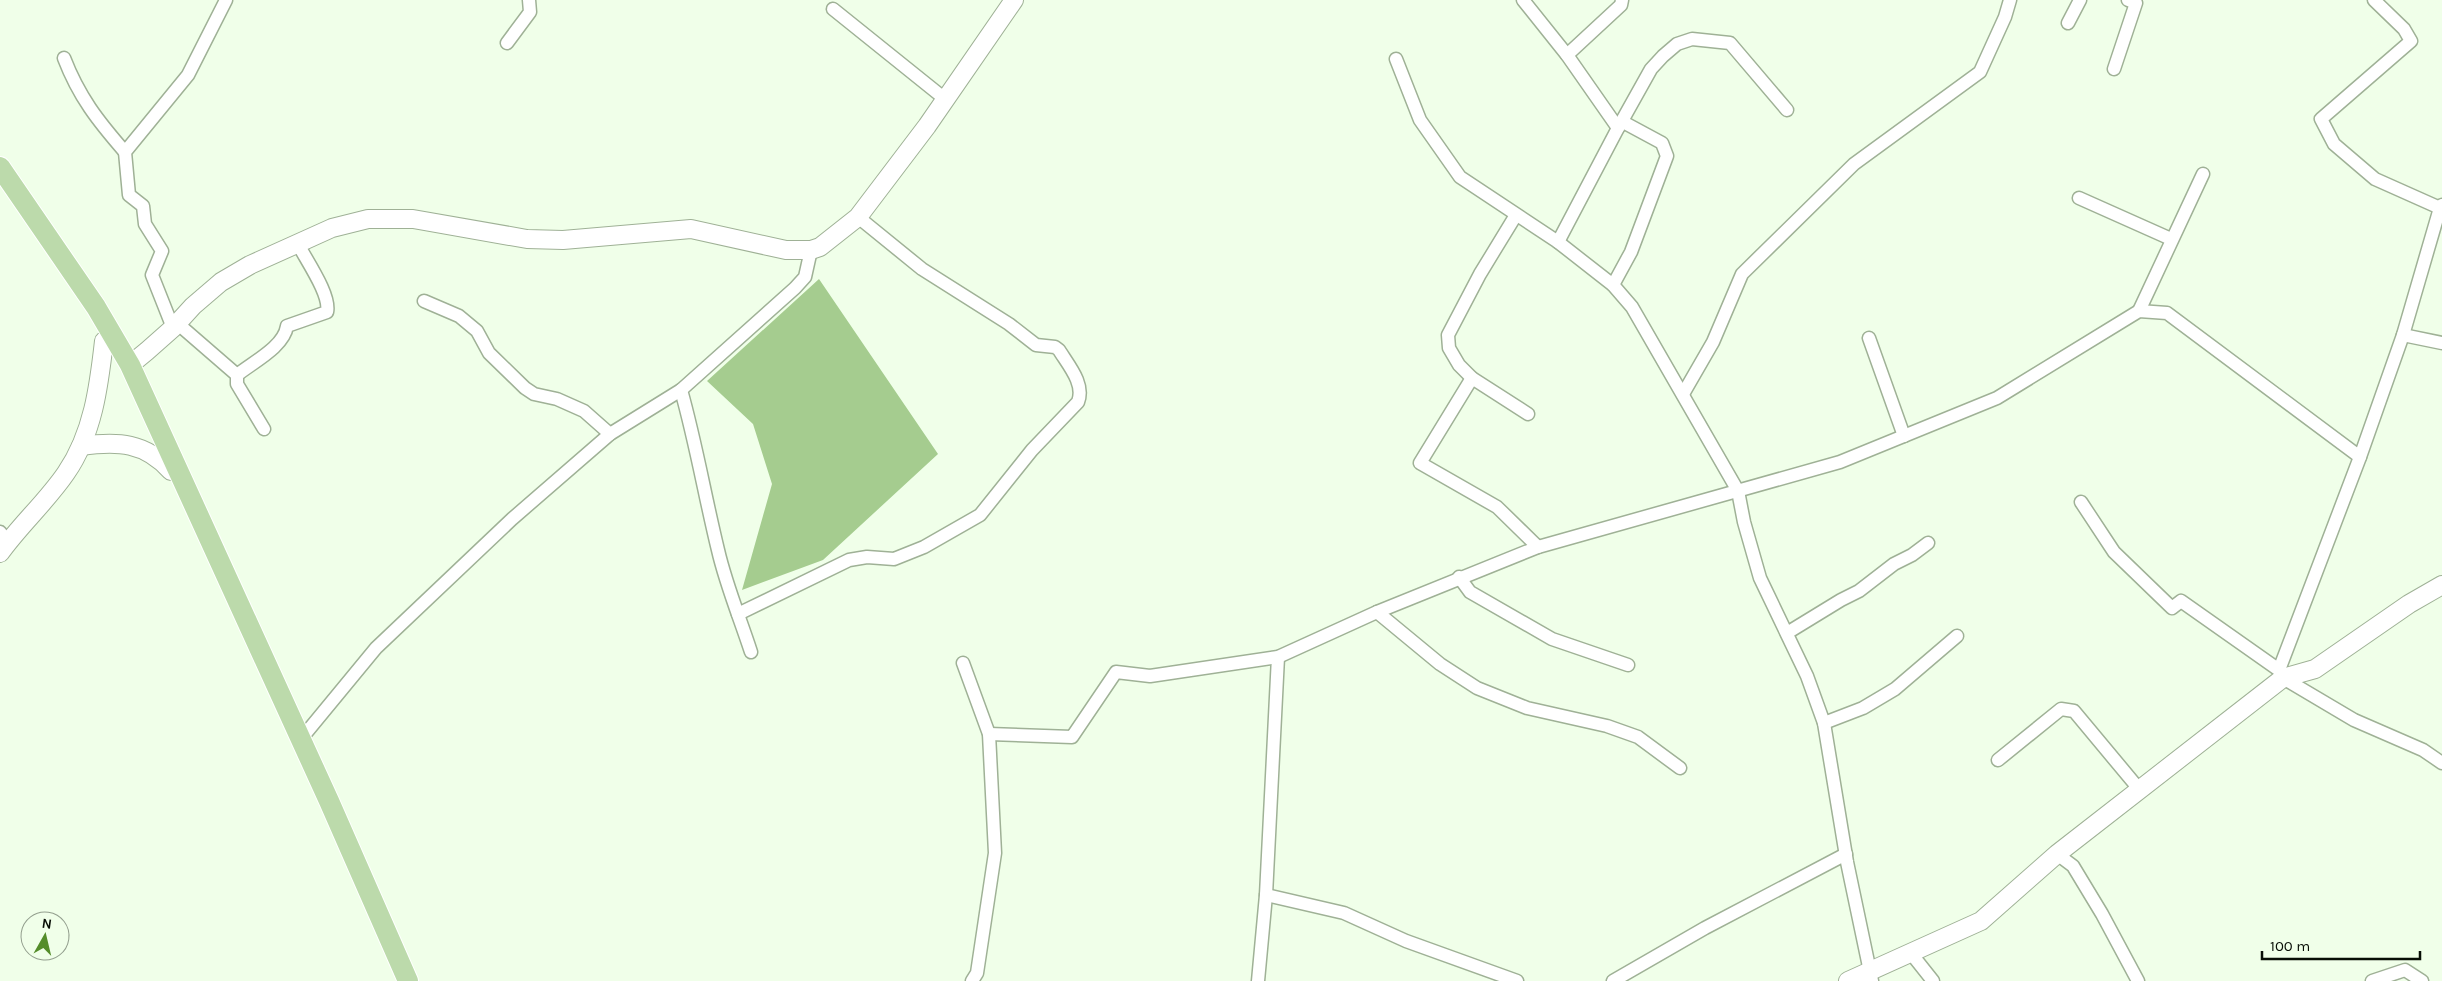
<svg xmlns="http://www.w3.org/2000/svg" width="2442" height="981" viewBox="0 0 2442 981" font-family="Karla,sans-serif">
	<rect width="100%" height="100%" fill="#f0ffe9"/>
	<path fill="#a5cc8f" d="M819 279 938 454 823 560 742 590 772 484 753 424 707 381Z"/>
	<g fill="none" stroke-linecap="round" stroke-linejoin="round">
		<defs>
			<g id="street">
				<path d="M1523 0 1567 55 1618 128"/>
				<path d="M2374 0 2404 29 2411 41 2321 119 2334 144 2375 179 2440 208 2442 205"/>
				<path d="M833 9 945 99"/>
				<path d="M2068 23 2080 0"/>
				<path d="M507 43 530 12 529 0"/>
				<path d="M1567 55 1621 5 1622 0"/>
				<path d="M64 58C79 97 98 121 125 152"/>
				<path d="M1396 59 1420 120 1460 177 1558 242 1613 285 1632 307 1738 491 1744 522 1760 578 1807 676 1824 723 1847 862 1872 981"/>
				<path d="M2114 69 2136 3 2128 0"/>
				<path d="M2079 198 2171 239"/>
				<path d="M1516 215 1480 274 1448 335 1449 348 1459 365 1472 378 1528 414"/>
				<path d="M1558 242 1618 128 1651 69 1663 56 1677 44 1692 39 1730 43 1787 110"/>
				<path d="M1613 285 1631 252 1667 156 1662 143 1623 122"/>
				<path d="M424 301 459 316 477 331 489 353 525 388 534 394 557 399 584 411 610 434"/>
				<path d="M2139 311 2203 174"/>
				<path d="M177 323 237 375V384L264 429"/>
				<path d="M173 328 152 275 162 251 145 224 143 206 129 195 125 152 188 75 226 0"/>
				<path d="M2403 335 2442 343"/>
				<path d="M1869 338 1904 436"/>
				<path d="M237 375C253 362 284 347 287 326L327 312C331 295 306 260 298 244"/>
				<path d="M1472 378 1420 463 1497 507 1538 547"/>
				<path d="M1683 394 1713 342 1742 274 1854 164 1980 72 2005 17 2010 0"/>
				<path d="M2081 502 2114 552 2172 608 2181 601 2279 670 2283 678 2354 720 2423 750 2442 763"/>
				<path d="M0 532 8 542"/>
				<path d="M1459 577 1470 592 1552 639 1628 665"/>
				<path d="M1377 612 1440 664 1477 688 1527 708 1607 726 1638 737 1680 768"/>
				<path d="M738 614 849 560 867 557 894 559 924 547 980 515 1032 450 1078 402C1085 384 1069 366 1059 350L1055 347 1036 345 1009 324 922 269 858 217"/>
				<path d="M1787 633 1841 600 1859 591 1894 564 1912 555 1928 543"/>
				<path d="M751 652C740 618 726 585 718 550 705 497 696 443 681 390L795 288 805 277 811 250"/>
				<path d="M963 663 989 734 995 853 977 973 972 981"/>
				<path d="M2279 670 2360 457 2403 335 2440 208H2442"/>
				<path d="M1824 723 1863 708 1895 689 1957 636"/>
				<path d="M989 734 1072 737 1116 672 1150 676 1278 657 1377 612 1538 547 1840 462 1997 398 2139 311 2167 313 2360 457"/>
				<path d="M301 739 376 648 512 519 610 434 681 390"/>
				<path d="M1998 760 2061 709 2074 711 2139 789"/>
				<path d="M2057 854 2073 866 2102 914 2138 981"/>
				<path d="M1266 895 1344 913 1406 941 1517 981"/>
				<path d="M1910 952 1933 981"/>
				<path d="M1258 981 1266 895 1278 657"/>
				<path d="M1613 981 1705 928 1846 854"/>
				<path d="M2372 981 2405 970 2422 981"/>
			</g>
			<g id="secondary">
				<path d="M130 365 147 351 173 328 193 306 221 282 250 265 332 228 368 219H413L527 239 563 240 691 229 786 250H811L820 247 858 217 927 126 1014 0"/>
				<path d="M81 446C118 441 145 442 171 471"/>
				<path d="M0 553C20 525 47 501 66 473 93 434 99 386 104 341"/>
				<path d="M1848 981 1981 921 2057 854 2283 678 2315 669 2409 604 2442 585"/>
			</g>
			<path id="primary" d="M0 167 96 307 130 365 329 801 408 981"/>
		</defs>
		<use href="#street" stroke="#9fb196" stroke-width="15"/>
		<use href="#secondary" stroke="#9fb196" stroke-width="20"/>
		<use href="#primary" stroke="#fff" stroke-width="22"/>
		<use href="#street" stroke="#fff" stroke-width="12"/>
		<use href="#secondary" stroke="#fff" stroke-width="18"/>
		<use href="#primary" stroke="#bcdaab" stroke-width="20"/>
	</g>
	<g transform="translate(45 936) rotate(8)"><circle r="24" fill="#f0ffe9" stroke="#939f8e"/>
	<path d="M0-4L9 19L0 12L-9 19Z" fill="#548d2a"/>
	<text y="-8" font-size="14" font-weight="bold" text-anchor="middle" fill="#080e06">N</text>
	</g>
	<path d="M2262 951v8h158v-8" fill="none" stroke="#080e06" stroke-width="2.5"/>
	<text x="2270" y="951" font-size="15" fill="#080e06" stroke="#f0ffe9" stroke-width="4" paint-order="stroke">100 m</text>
</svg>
